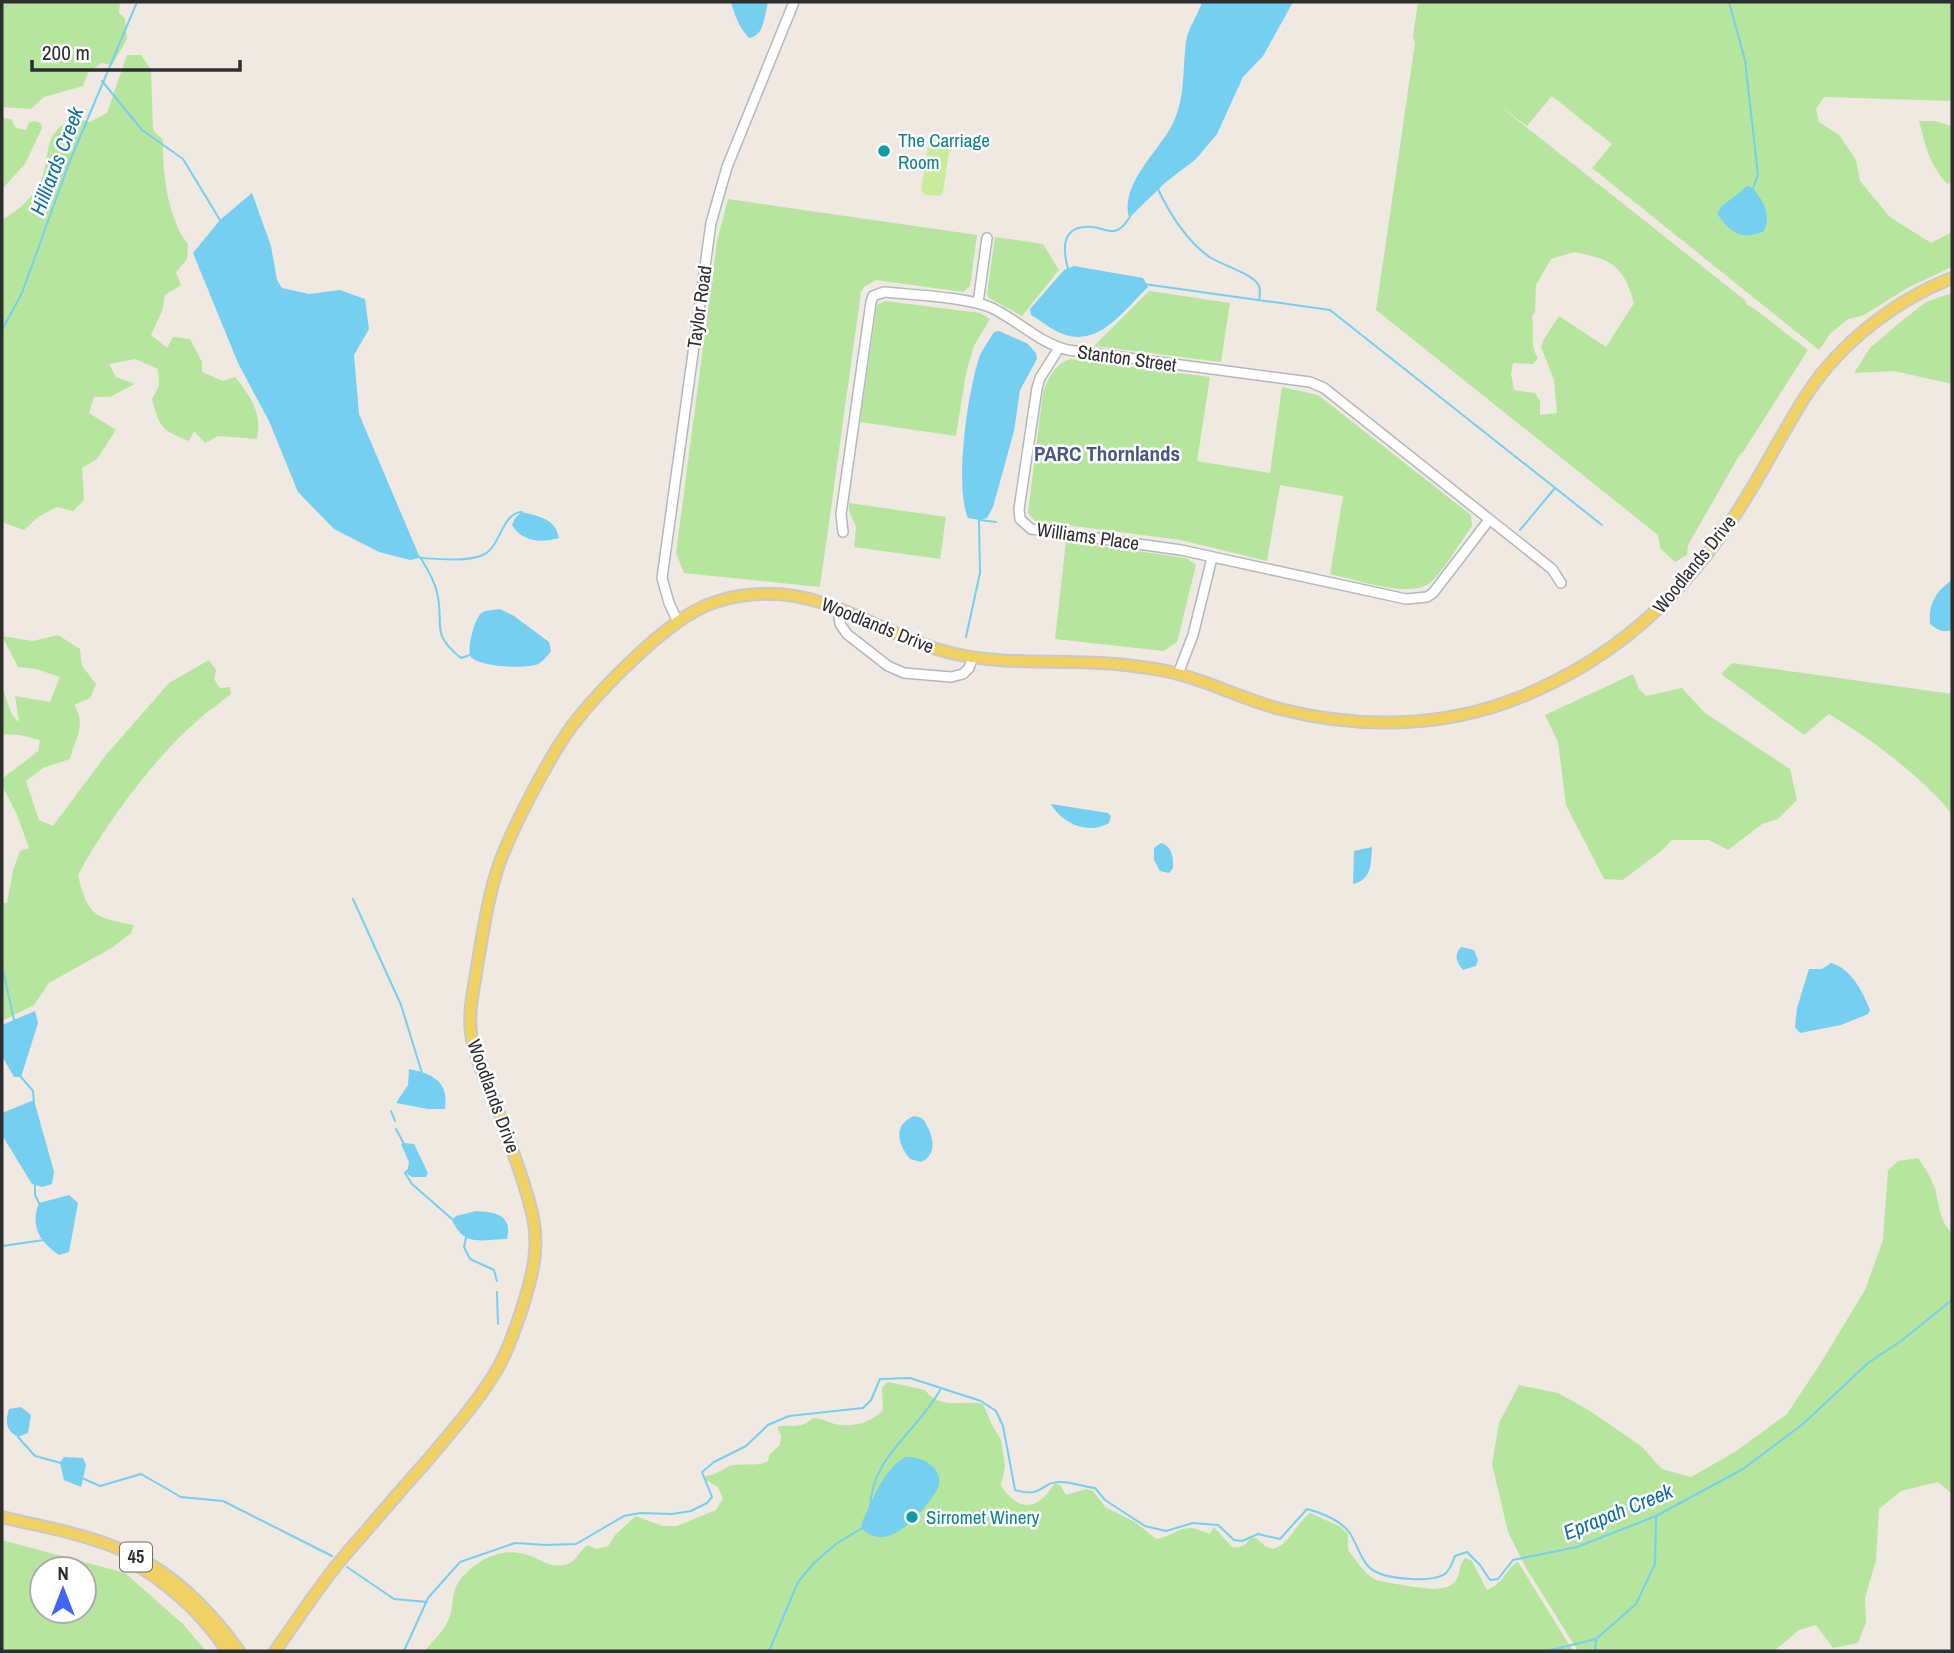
<svg xmlns="http://www.w3.org/2000/svg" width="1954" height="1653" viewBox="0 0 1954 1653" font-family="'Archivo Narrow',sans-serif">
	<rect width="100%" height="100%" fill="#efe9e1"/>
	<g fill="#b6e59e" fill-rule="evenodd">
		<path d="M2 2H120L119 13 125 18 127 39 112 65 101 63 88 73 83 86 44 97 31 109 2 107Z"/>
		<path d="M1418 2H1952V101L1824 97 1816 109 1819 122 1839 135 1856 160 1860 181 1890 217 1931 243 1952 232V267L1909 287 1862 316 1848 319 1830 334 1819 350 1592 168 1612 144 1552 96 1527 126 1496 103 1746 301 1747 305 1752 307 1808 350 1743 452 1740 454 1688 545 1687 555 1675 562 1660 548 1658 535 1376 310 1415 43 1413 36ZM1574 252C1612 260 1623 264 1634 303L1606 347 1559 316 1544 339 1541 347 1554 380 1557 413 1540 415V401L1535 393 1514 390 1511 374 1513 363 1533 364 1538 358C1529 344 1535 332 1532 317L1535 312 1536 285 1551 259Z"/>
		<path d="M127 55H141L151 70 153 130 163 140C162 171 168 220 188 244L187 259 176 272 181 285 165 295 162 311 151 335 167 348 173 337 190 339 202 362V372L223 381 235 377C251 397 262 412 257 439L218 436 205 443 194 431 189 441C161 430 160 428 152 399L159 386 158 369 135 359 109 364 116 377 135 384 110 397H94L89 413 116 430 97 459 82 468 84 500 73 511 57 507 38 517 24 530 2 522V220C17 211 32 199 40 183 51 161 42 132 69 122 78 119 82 120 90 122L107 113Z"/>
		<path d="M2 118 11 119 16 128 26 130 28 124 34 121 41 123 42 128 25 164 2 189Z"/>
		<path d="M1919 121H1935L1952 126V181L1948 184C1930 167 1925 144 1919 121Z"/>
		<path d="M728 199 977 235 970 286 963 292 876 280 864 287 861 292 820 587 684 573 676 553 717 241Z"/>
		<path d="M995 237 1043 244 1059 270 1022 316 989 298 987 294Z"/>
		<path d="M1149 291 1230 303 1221 362 1094 346Z"/>
		<path d="M1952 293V384L1894 371 1854 373 1870 348 1898 324 1926 302Z"/>
		<path d="M885 301 980 313 990 319 974 346 966 373 956 436 860 422 877 305Z"/>
		<path d="M1070 359 1210 377 1197 461 1270 473 1282 387 1318 395 1471 515 1472 526C1461 541 1443 572 1430 583 1410 599 1355 579 1330 574L1343 496 1280 485 1267 561 1181 540 1035 521 1028 513 1043 392C1048 378 1055 364 1070 359Z"/>
		<path d="M849 503 946 517 940 559 854 547 856 527 849 511Z"/>
		<path d="M1066 541 1186 558 1196 565 1177 642 1164 651 1055 639Z"/>
		<path d="M58 635 80 649 82 666 96 684 90 698 74 705C87 724 75 739 70 759L43 768 26 781 39 820 53 826 106 755 169 683 209 660 216 670 214 679 220 688 230 687 231 694C220 703 208 711 197 721 155 757 104 826 78 875 87 915 95 918 134 925L131 933 113 947 49 983 34 1005 2 1021V903H7L13 870 20 851 29 848 17 815 2 785V779L38 751 40 740 20 735 2 734V686L12 715 19 722 15 696 50 702 60 677 36 669 18 667 2 636 33 641Z"/>
		<path d="M1732 663 1952 694V816C1946 804 1936 797 1927 787 1896 758 1866 736 1829 714L1804 735 1721 674Z"/>
		<path d="M1633 674 1639 689 1646 696 1682 688 1705 713 1790 769 1797 800 1778 819 1762 824 1728 850 1709 840H1672L1661 851 1623 880 1604 879 1566 805 1558 742 1545 715Z"/>
		<path d="M1918 1158C1925 1168 1931 1177 1935 1189 1939 1203 1940 1223 1952 1233V1494L1938 1482 1901 1491 1879 1509 1876 1560 1865 1598 1866 1622 1858 1643 1833 1648 1816 1625 1799 1630 1774 1651H1578L1525 1566 1508 1532 1492 1464 1499 1423 1519 1385 1558 1393 1590 1411 1641 1446 1662 1469 1691 1477 1735 1452 1787 1414 1822 1361 1865 1290 1883 1240 1888 1170 1898 1161Z"/>
		<path d="M888 1382 925 1390C940 1411 962 1399 983 1404L993 1427 1001 1440 1005 1466 1001 1486C1012 1502 1027 1513 1044 1497 1049 1493 1051 1488 1055 1483L1060 1485 1066 1495 1086 1489 1093 1491 1105 1507 1135 1522 1156 1539C1169 1538 1178 1527 1192 1528 1198 1529 1204 1532 1210 1534L1214 1527 1232 1547C1241 1548 1246 1546 1250 1538H1256L1265 1546 1273 1549C1290 1544 1296 1523 1310 1513L1341 1527 1348 1534V1550C1355 1559 1364 1573 1374 1579 1378 1582 1427 1589 1434 1589 1440 1589 1451 1587 1455 1582 1460 1576 1459 1565 1465 1558L1472 1561 1487 1590C1506 1582 1504 1570 1518 1562L1573 1651H425C432 1641 443 1632 448 1621 455 1607 450 1592 460 1580 476 1560 502 1546 528 1555 540 1559 550 1568 564 1565 577 1563 578 1551 588 1545L596 1549 608 1546 616 1534 636 1516 662 1526H677L716 1510 723 1499 718 1487 704 1479 706 1476C718 1475 723 1468 733 1465 745 1463 757 1467 768 1461L770 1454 780 1445 781 1436 777 1427C791 1423 799 1431 813 1418 822 1418 827 1422 835 1424 852 1428 871 1423 883 1410L882 1387Z"/>
		<path d="M2 1540 125 1573 183 1624 206 1651H2ZM42 1569H84V1611H42Z"/>
	</g>
	<path fill="#c9ec9a" d="M935 135 946 137 950 140V145L943 192 941 196 925 195 921 191 929 140Z"/>
	<g fill="#75cff0">
		<path d="M731 2H768C764 16 765 35 749 38 739 27 735 16 731 2Z"/>
		<path d="M1202 2H1293L1263 56 1243 77 1217 134 1196 159 1166 182 1129 218C1120 185 1156 154 1171 127 1186 100 1182 72 1186 42 1188 27 1198 16 1202 2Z"/>
		<path d="M1747 186 1753 188C1764 203 1771 213 1764 231 1740 241 1732 233 1717 214L1720 208Z"/>
		<path d="M252 193 271 246 277 280 282 288 309 294 340 290 365 299 369 329 354 355 359 414 420 558 410 560 379 552 334 529 298 492 269 421 238 363 193 253 220 220Z"/>
		<path d="M1074 266 1143 278 1148 287C1125 309 1099 348 1063 334 1051 330 1042 321 1031 315L1030 309 1064 270Z"/>
		<path d="M999 331 1028 344 1036 353 1037 359 1020 390 1014 431 993 507 987 518 979 520 968 518C954 485 968 389 980 355 984 347 990 339 994 332Z"/>
		<path d="M522 512C540 517 555 518 559 538 541 543 522 542 512 525L515 518Z"/>
		<path d="M1952 580V630C1942 633 1938 630 1930 624 1928 604 1936 591 1952 580Z"/>
		<path d="M500 609 514 616 549 642 551 651C548 655 544 660 540 663 529 670 479 667 471 657 466 650 475 615 483 612 487 610 495 610 500 609Z"/>
		<path d="M1051 804 1108 813 1111 816 1109 823C1089 835 1062 824 1051 804Z"/>
		<path d="M1161 843C1173 847 1173 858 1173 868L1169 873 1160 871 1154 860V848Z"/>
		<path d="M1372 847C1371 863 1372 880 1353 884L1354 851Z"/>
		<path d="M1461 947 1474 950 1478 960 1476 966 1463 970C1457 963 1453 955 1461 947Z"/>
		<path d="M1831 963C1852 969 1862 991 1870 1010L1868 1014 1841 1025 1800 1033 1795 1027 1797 1008 1809 969H1822Z"/>
		<path d="M35 1011 38 1023 21 1077H14L2 1056V1025Z"/>
		<path d="M409 1069C434 1074 449 1082 445 1109H428L396 1103 408 1085Z"/>
		<path d="M34 1100 54 1172 52 1184 42 1187 32 1184 2 1135V1113Z"/>
		<path d="M914 1116 922 1118C932 1131 940 1154 921 1162L910 1159C897 1143 893 1125 914 1116Z"/>
		<path d="M404 1143 414 1144 428 1173 426 1177H412L407 1174 409 1162 401 1144Z"/>
		<path d="M69 1195 78 1203 69 1252 59 1255C39 1241 30 1226 39 1203Z"/>
		<path d="M476 1211C494 1212 513 1214 507 1239 481 1239 465 1248 452 1220L456 1216Z"/>
		<path d="M21 1407 31 1415 28 1433 18 1437C6 1430 5 1423 9 1409Z"/>
		<path d="M64 1457 83 1458 86 1465 81 1487 64 1480 60 1463Z"/>
		<path d="M906 1457C920 1456 942 1466 939 1484 938 1491 932 1497 928 1503 913 1522 886 1551 862 1529V1522C873 1501 883 1468 906 1457Z"/>
	</g>
	<g fill="none" stroke-linecap="round" stroke-linejoin="round">
		<g stroke="#75cff0" stroke-width="2">
			<path d="M1729 2 1745 60 1758 175 1753 188"/>
			<path d="M102 81 142 130 183 159 220 220"/>
			<path d="M1158 189C1169 213 1188 243 1211 258 1223 265 1250 273 1258 284 1261 289 1260 294 1259 300"/>
			<path d="M1068 269C1062 247 1062 225 1092 227 1099 227 1107 232 1114 231 1122 230 1126 222 1130 217"/>
			<path d="M1144 284 1330 310 1602 525"/>
			<path d="M2 330 22 293 69 163 137 2"/>
			<path d="M980 520 996 522"/>
			<path d="M1520 530 1555 488"/>
			<path d="M420 557C426 567 435 581 437 593 445 624 429 633 461 658L470 655"/>
			<path d="M422 558C438 559 467 562 483 555 501 547 501 513 522 512"/>
			<path d="M966 637 980 573 979 521"/>
			<path d="M353 899 401 1005 422 1073"/>
			<path d="M2 966 14 1020"/>
			<path d="M21 1077 33 1091 34 1102"/>
			<path d="M391 1111 395 1121"/>
			<path d="M396 1129 404 1144"/>
			<path d="M408 1170 405 1173 412 1184 452 1219"/>
			<path d="M35 1185V1195L39 1203"/>
			<path d="M466 1238 464 1247 470 1259 494 1270 497 1281"/>
			<path d="M2 1246 44 1240"/>
			<path d="M497 1292 498 1324"/>
			<path d="M18 1437 35 1456 61 1463"/>
			<path d="M82 1478 100 1486 141 1474 181 1497 223 1501 332 1556"/>
			<path d="M870 1508C871 1457 918 1431 940 1390"/>
			<path d="M347 1567 394 1599 427 1602"/>
			<path d="M404 1651 428 1598 460 1562 515 1543 546 1545 576 1544 624 1516 640 1513 672 1514 691 1511 707 1503 712 1497 702 1472 714 1462 746 1446 768 1425 789 1416 863 1408 871 1400 880 1379 910 1378 981 1401 996 1411 1003 1426 1015 1490C1043 1499 1041 1481 1061 1482 1073 1482 1083 1487 1095 1488L1105 1500 1145 1526 1166 1531 1193 1523 1218 1525 1234 1540 1242 1541 1258 1534 1280 1539 1307 1509C1322 1513 1339 1519 1349 1532 1358 1544 1361 1565 1376 1572 1390 1579 1432 1583 1445 1574 1451 1569 1452 1563 1455 1556L1467 1552 1480 1565 1490 1580 1498 1579 1513 1560 1577 1547 1656 1516 1743 1469 1803 1424 1868 1363 1901 1341 1952 1300"/>
			<path d="M769 1651 798 1582 814 1563 836 1544 862 1528"/>
			<path d="M1547 1651 1596 1639 1636 1604 1655 1564 1656 1517"/>
			<path d="M1595 1651 1596 1639"/>
		</g>
		<defs>
			<g id="minor">
				<path d="M978 303 987 238"/>
				<path d="M1059 348 1040 378 1037 388 1019 509 1020 519 1031 529 1181 550 1406 599 1427 597 1433 593 1489 520"/>
				<path d="M843 532 841 514 871 302 873 296 884 292C913 295 967 297 992 308 1019 321 1039 343 1068 350L1310 382 1324 388 1552 569 1561 583"/>
				<path d="M838 608 840 624 847 634 888 666 904 673 951 677 963 674 969 668 973 657"/>
				<path d="M678 622 669 603 662 578 711 223 727 167 794 2"/>
				<path d="M1178 674 1193 635 1212 558"/>
			</g>
			<g id="major">
				<path d="M2 1517C39 1526 81 1533 117 1548 169 1569 207 1606 239 1651"/>
				<path d="M140 1567C175 1589 205 1617 227 1651"/>
				<path d="M275 1651C298 1619 320 1584 346 1554 373 1523 399 1492 426 1462 452 1431 479 1401 499 1366 511 1344 525 1302 531 1277 541 1234 533 1212 520 1172 511 1147 503 1122 493 1097 484 1076 474 1055 471 1033 468 1011 474 989 477 967 484 927 489 886 505 849 519 816 542 772 561 742 586 702 655 633 695 611 715 600 738 595 760 594 830 590 885 637 951 653 1008 667 1067 658 1125 665 1143 667 1161 669 1178 674 1213 683 1245 700 1280 709 1358 729 1443 728 1518 698 1614 660 1683 596 1739 509 1763 472 1783 431 1807 394 1841 342 1896 300 1952 278"/>
			</g>
		</defs>
		<use href="#minor" stroke="#b4b7c1" stroke-width="12"/>
		<use href="#major" stroke="#c9c9c9" stroke-width="14"/>
		<use href="#minor" stroke="#fff" stroke-width="9"/>
		<use href="#major" stroke="#f2d163" stroke-width="10"/>
	</g>
	<g fill="#0f9aa8" stroke="#fff" stroke-width="2.5">
		<circle cx="884" cy="151" r="7"/>
		<circle cx="912" cy="1517" r="7"/>
	</g>
	<g text-anchor="middle" stroke-width="5" stroke-linejoin="round" paint-order="stroke">
		<rect fill="#fff" stroke="#6d6d6d" stroke-width="2" x="120" y="1542.5" width="32" height="29" rx="5"/>
		<g font-size="18" font-weight="bold" fill="#2e2e2e">
			<text x="136" y="1563">45</text>
		</g>
		<g font-size="19" fill="#0d838f" stroke="#fff" text-anchor="start">
			<text x="898" y="147">The Carriage<tspan x="898" dy="22">Room</tspan></text>
			<text x="926" y="1524">Sirromet Winery</text>
		</g>
		<g font-size="19" fill="#2e2e2e" stroke="#fff">
			<text transform="translate(699 307) rotate(-82)" y="7">Taylor Road</text>
			<text transform="translate(1127 358) rotate(8)" y="7">Stanton Street</text>
			<text transform="translate(1088 536) rotate(8)" y="7">Williams Place</text>
			<text transform="translate(1694 564) rotate(-51)" y="7">Woodlands Drive</text>
			<text transform="translate(878 625) rotate(22)" y="7">Woodlands Drive</text>
			<text transform="translate(494 1096) rotate(70)" y="7">Woodlands Drive</text>
		</g>
		<g font-size="21" font-style="italic" fill="#0d6fa3" stroke="#fff">
			<text transform="translate(57 161) rotate(-69)" y="7">Hilliards Creek</text>
			<text transform="translate(1618 1512) rotate(-22)" y="7">Eprapah Creek</text>
		</g>
		<g font-size="21" font-weight="bold" fill="#4d5680" stroke="#fff">
			<text x="1107" y="461">PARC Thornlands</text>
		</g>
	</g>
	<rect width="1954" height="1653" fill="none" stroke="#2e2e2e" stroke-width="7"/>
	<g transform="translate(63 1590)"><circle r="33" fill="#ffffff" stroke="#ababab" stroke-width="2"/>
	<path d="M0-5L12 26L0 18L-12 26Z" fill="#4264fb"/>
	<text y="-10" font-size="19" font-weight="bold" text-anchor="middle" fill="#2e2e2e">N</text>
	</g>
	<path d="M32 60v10h208v-10" fill="none" stroke="#2e2e2e" stroke-width="3.5"/>
	<text x="42" y="60" font-size="21" fill="#2e2e2e" stroke="#ffffff" stroke-width="5" paint-order="stroke">200 m</text>
</svg>
